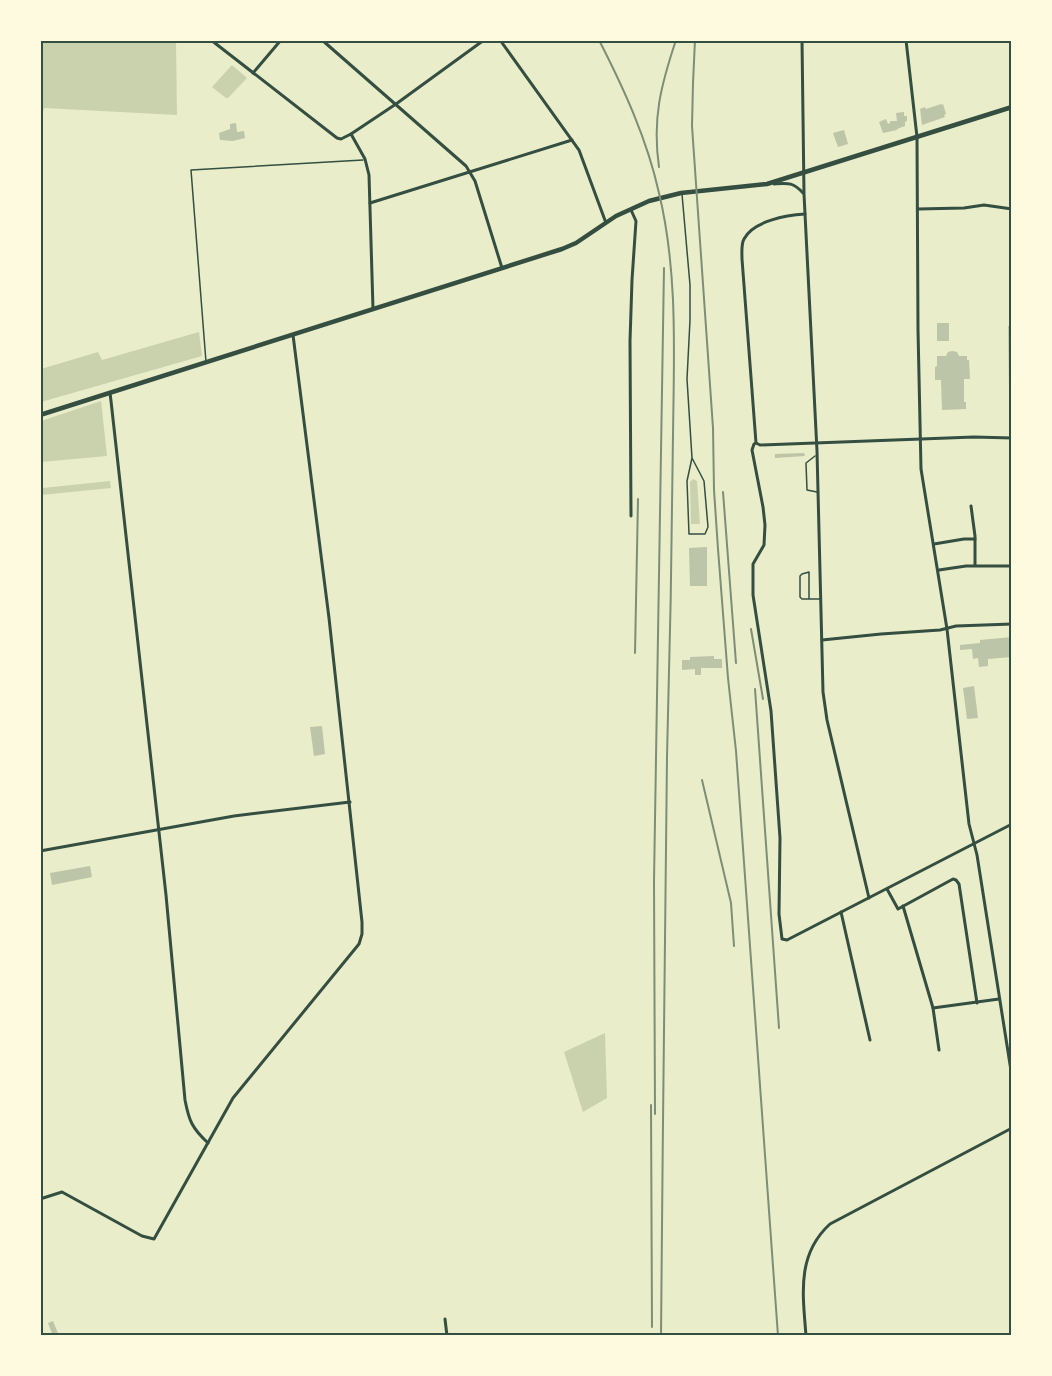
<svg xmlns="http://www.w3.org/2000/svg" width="1052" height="1376" viewBox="0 0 1052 1376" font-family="'Alegreya Sans',sans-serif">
	<rect width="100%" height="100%" fill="#e9edc9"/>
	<g fill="#cad2ad">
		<path d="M41 40 176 41 177 115 44 108 41 118Z"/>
		<path d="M232 65 247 78 228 98H226L212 87Z"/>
		<path d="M199 332 202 356 41 402V369L98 352 102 360Z"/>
		<path d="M101 401 107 456 41 462V421Z"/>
		<path d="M41 466 43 488 110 481 111 488 41 495Z"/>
		<path d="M693 479 697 481 700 524H691L690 482Z"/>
		<path d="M605 1033 607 1098 583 1112 564 1052Z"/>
	</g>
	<g fill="#bcc5a7">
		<path d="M941 104V105L943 104 946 114 944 115 945 117 922 125 920 109 925 107 926 109Z"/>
		<path d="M904 112V116H907V121L905 122V126L897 129V130L883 133 879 122 886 119 888 124 890 123V121H897L896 113Z"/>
		<path d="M236 123 237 132 244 131 245 138 233 141 220 140 219 133 230 129V124Z"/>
		<path d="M844 130 848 144 838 147 833 133Z"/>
		<rect x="937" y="323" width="12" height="18"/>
		<path d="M1008 326H1012V389H1009Z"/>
		<path d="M952 351 957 352 959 356H967V360H969L970 379H964V402H966V409L942 410 941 380H935V367L937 366V356H946L948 352Z"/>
		<path d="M804 453 805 456 775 458V454Z"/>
		<path d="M707 547V586H690L689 548Z"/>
		<path d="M1012 637V657L988 659V666L979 667 978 658 973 659 972 649 960 650V645L980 643V640Z"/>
		<path d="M714 656V659H722V668H701V675H695V669L682 670V660H690V657Z"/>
		<path d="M974 686 978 718 967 719 963 688Z"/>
		<path d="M322 726 325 754 314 756 310 727Z"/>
		<path d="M90 866 92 877 52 885 50 873Z"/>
		<path d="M53 1321 59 1336H53L48 1323Z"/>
	</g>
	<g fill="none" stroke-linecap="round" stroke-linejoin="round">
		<g stroke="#344e41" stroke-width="1.5">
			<path d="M682 194 690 285V320L687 379 692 458 687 481 689 534H705L708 527 704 481 692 458"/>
			<path d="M206 362 191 170 363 160"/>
			<path d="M815 456 806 463 807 490 817 492"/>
			<path d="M809 599V572L802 574 800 576V597L802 599H820"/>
		</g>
		<g stroke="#344e41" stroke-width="3">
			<path d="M211 40 337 138 341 139 351 134 396 104 484 40"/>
			<path d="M322 40 466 166 475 181 502 268"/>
			<path d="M500 40 579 150 606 223"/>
			<path d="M802 40 804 194 817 451 823 692 827 720 869 898"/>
			<path d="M906 40 917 137 918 330 921 469 947 629 969 824 977 855 1012 1077"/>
			<path d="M253 73 281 40"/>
			<path d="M351 134 365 159 369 175 373 309"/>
			<path d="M774 184C788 183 793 182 803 193"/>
			<path d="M370 203 572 140"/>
			<path d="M918 209 964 208 984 205 1012 209"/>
			<path d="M631 210 636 221 632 280 630 341 631 516"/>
			<path d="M805 214C787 215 753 221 744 239 741 244 742 253 742 259L756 443 760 445 974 437 1012 438"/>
			<path d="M110 393 111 401 166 895 185 1100C189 1121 192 1128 208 1143"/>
			<path d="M756 443 754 444 752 450 763 507 765 525 764 545 753 564V595L771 711 780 838 779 914 782 939 787 940 1012 824"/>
			<path d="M971 506 975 536V565"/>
			<path d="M934 544 964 539H975"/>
			<path d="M939 570 966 566H1012"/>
			<path d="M822 640 881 634 940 630 956 626 1012 624"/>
			<path d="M40 851 234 816 350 802"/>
			<path d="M887 889 898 909 953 879 956 880 959 884 977 1003"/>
			<path d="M903 906 933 1008 939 1050"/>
			<path d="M841 912 870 1040"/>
			<path d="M933 1008 999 999"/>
			<path d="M40 1199 62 1192 142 1236 154 1239 233 1098 359 944 362 934V922L329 618 293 335"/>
			<path d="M445 1319 447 1336"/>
			<path d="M806 1336C803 1295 796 1255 830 1224L1012 1128"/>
		</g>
		<path stroke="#344e41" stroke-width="4.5" d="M40 415 562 249 576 243 616 216 649 201 681 193 767 184 1012 107"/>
		<g stroke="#7c8e77" stroke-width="2">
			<path d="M599 40C624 89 647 139 659 193 678 272 674 354 673 435 672 542 670 650 667 757 664 950 663 1143 661 1336"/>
			<path d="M695 40 693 83 692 126 713 428 714 490 718 549 728 678 736 751 778 1336"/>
			<path d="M659 167C652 119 661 85 676 40"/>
			<path d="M723 492 736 663"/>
			<path d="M751 629 763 699"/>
			<path d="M635 653 638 499"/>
			<path d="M755 689 779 1028"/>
			<path d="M702 780 731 903 734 946"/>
			<path d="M651 1105 652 1327"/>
			<path d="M655 1114 654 881 664 268"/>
		</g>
	</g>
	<rect width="1052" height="1376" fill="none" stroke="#fefae0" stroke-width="84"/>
	<rect x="42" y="42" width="968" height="1292" fill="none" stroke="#344e41" stroke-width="2"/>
</svg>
